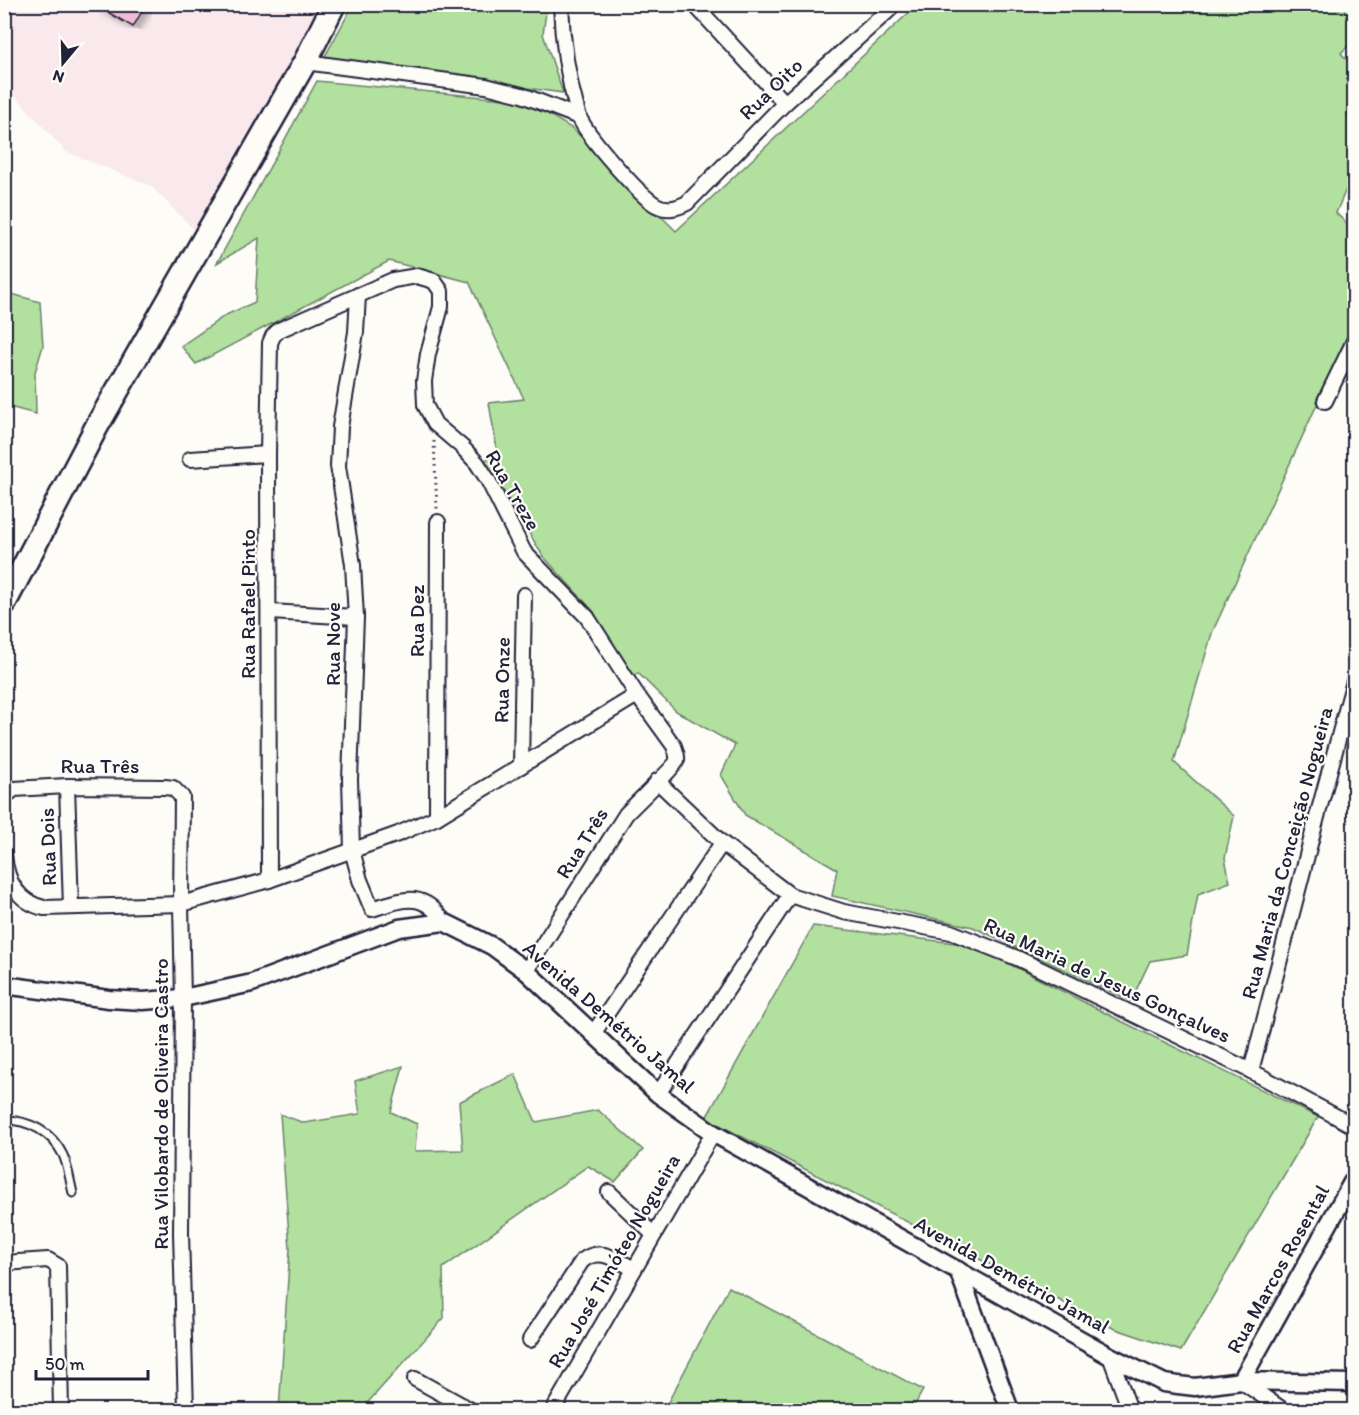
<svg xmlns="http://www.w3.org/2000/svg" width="1359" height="1415" viewBox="0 0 1359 1415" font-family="Itim,sans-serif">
	<defs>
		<filter id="shadow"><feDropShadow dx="5.5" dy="5.5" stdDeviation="3" flood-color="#0004"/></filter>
	</defs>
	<rect width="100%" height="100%" fill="#fdfcf7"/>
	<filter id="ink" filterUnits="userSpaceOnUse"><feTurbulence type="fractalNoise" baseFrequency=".0167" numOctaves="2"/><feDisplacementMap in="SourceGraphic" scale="12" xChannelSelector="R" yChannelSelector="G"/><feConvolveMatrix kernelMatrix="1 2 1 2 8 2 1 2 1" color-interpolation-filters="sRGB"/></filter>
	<g filter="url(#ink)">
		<path fill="#f9e9ed" d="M5 5H321L199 235 151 186 66 152 5 85Z"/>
		<g fill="#b2e09e" stroke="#6a816c" stroke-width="1.5">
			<path d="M353 5H547L543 34 563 93 323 60Z"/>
			<path d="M917 5H1354V40L1341 53 1354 68V105L1347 114 1354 123V170L1336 213 1354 231V324L1212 633 1174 762 1234 816 1225 858 1230 882 1198 894 1187 955 1150 961 1131 1001 973 927 832 896 837 869 745 815 721 775 735 745 676 711 638 673 628 679 594 612 543 556 485 461 497 450 489 403 524 399 469 282 389 261 196 364 181 346 226 315 255 302 259 238 217 263 317 81 526 101 573 129 676 231Z"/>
			<path d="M5 292 40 302 43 346 35 372 36 414 5 406Z"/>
			<path d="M813 926 972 945 1121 1021 1318 1117 1181 1351 1113 1328 706 1118Z"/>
			<path d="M403 1066 391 1112 417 1124 415 1151 463 1150 459 1102 515 1074 536 1122 598 1110 643 1150 615 1182 588 1166 443 1268 444 1318 361 1410H279L290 1249 280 1114 304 1123 360 1114 355 1081Z"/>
			<path d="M729 1287 923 1390 912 1410H669L665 1408Z"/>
		</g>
		<path fill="#f1bcd7" stroke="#22223b" stroke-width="1.5" filter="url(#shadow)" d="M94 4H146L133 27Z"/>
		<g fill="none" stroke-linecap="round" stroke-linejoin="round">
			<defs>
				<path id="service" d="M4 1120C29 1120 52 1132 63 1155 68 1166 70 1181 73 1193"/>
				<g id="minor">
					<path d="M561 4C562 41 568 79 578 114 583 132 640 196 656 205 667 211 677 208 687 203L785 103 889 10 892 4"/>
					<path d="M694 4 785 103"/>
					<path d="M305 62 486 86 522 95 579 117"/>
					<path d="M358 295 356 332 340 427 338 466 353 565 356 617 350 779 352 850 360 880 372 909C404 899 423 890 444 922"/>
					<path d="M1325 401 1354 341"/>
					<path d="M190 459 268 454"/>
					<path d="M270 612 356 617"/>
					<path d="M521 766 524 595"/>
					<path d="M657 781 722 843 790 895 844 912 951 932 1017 958 1251 1071 1354 1126"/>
					<path d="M67 786 71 907"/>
					<path d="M4 799 7 795 14 789 67 786 165 787 173 788 182 797 181 904 183 998 181 1233 186 1410"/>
					<path d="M437 817 438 522"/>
					<path d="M4 854C6 879 17 902 44 908L181 904 269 880 398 834 437 817 637 695"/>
					<path d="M269 880 268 454 270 343 273 336 279 330 393 280 417 276 434 281 441 291V307L428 354 424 381 425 405 435 424 462 447 477 463 488 480 524 552 587 617 637 695 674 746C675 750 678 755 677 760 676 766 634 805 626 814L526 971"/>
					<path d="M593 1034 722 843"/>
					<path d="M1251 1071 1317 817 1354 681"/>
					<path d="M658 1094 790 895"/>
					<path d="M609 1192 654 1235"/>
					<path d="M4 1263 48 1260 58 1266 61 1410"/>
					<path d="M530 1340 582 1261C600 1246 616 1260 634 1269"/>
					<path d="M1110 1356 1130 1410"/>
					<path d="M415 1379 471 1410"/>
					<path d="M1241 1381 1283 1410"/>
					<path d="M553 1410 713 1133"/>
				</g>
				<g id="tertiary">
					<path d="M4 985 109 999 143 1001 183 998 252 983 399 928 444 922 492 946 526 971 658 1094 713 1133 1110 1356 1164 1383 1178 1385 1195 1387 1241 1381 1354 1383"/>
					<path d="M958 1270 1010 1410"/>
					<path d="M1241 1381 1354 1179"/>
				</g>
				<path id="trunk" d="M4 604 97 426 305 62 334 4"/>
			</defs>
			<use href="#service" stroke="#22223b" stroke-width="11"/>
			<use href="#minor" stroke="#22223b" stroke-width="18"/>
			<use href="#tertiary" stroke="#22223b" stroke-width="21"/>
			<use href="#trunk" stroke="#22223b" stroke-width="27"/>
			<path stroke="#22223b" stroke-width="3" stroke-dasharray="1.5 4.5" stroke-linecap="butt" d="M434 441 437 509"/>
			<use href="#service" stroke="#fdfcf7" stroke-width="7"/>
			<use href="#minor" stroke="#fdfcf7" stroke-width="14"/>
			<use href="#tertiary" stroke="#fdfcf7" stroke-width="16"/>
			<use href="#trunk" stroke="#fdfcf7" stroke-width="22"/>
		</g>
	</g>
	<g text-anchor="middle" stroke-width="4.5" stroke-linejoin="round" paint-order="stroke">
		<g font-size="21" fill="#22223b" stroke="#fdfcf7">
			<text transform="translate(771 89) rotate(-44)" y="7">Rua Oito</text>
			<text transform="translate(513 490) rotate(60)" y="7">Rua Treze</text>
			<text transform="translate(248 604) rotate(-90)" y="7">Rua Rafael Pinto</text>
			<text transform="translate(417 621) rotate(-90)" y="7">Rua Dez</text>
			<text transform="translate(333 644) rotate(-90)" y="7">Rua Nove</text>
			<text transform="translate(502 680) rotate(-89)" y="7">Rua Onze</text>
			<text x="100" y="773">Rua Três</text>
			<text transform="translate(582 843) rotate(-58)" y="7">Rua Três</text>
			<text transform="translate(48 847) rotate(-92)" y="7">Rua Dois</text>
			<text transform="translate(1287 853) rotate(-75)" y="7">Rua Maria da Conceição Nogueira</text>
			<text transform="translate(1107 980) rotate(25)" y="7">Rua Maria de Jesus Gonçalves</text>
			<text transform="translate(609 1017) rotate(41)" y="7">Avenida Demétrio Jamal</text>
			<text transform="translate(161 1104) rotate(-90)" y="7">Rua Vilobardo de Oliveira Castro</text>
			<text transform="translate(614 1261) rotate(-60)" y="7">Rua José Timóteo Nogueira</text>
			<text transform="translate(1278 1269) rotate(-61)" y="7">Rua Marcos Rosental</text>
			<text transform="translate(1012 1275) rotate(29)" y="7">Avenida Demétrio Jamal</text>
		</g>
	</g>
	<rect width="1359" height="1415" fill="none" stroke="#fdfcf7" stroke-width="24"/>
	<rect x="12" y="12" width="1335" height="1391" fill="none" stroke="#22223b" stroke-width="2" filter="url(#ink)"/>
	<g transform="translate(63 63) rotate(199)" stroke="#fdfcf7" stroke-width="4.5" paint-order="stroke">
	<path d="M0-4.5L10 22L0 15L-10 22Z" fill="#22223b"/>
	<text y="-9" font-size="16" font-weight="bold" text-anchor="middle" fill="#22223b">N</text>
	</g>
	<path d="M36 1370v9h112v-9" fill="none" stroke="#22223b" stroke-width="3"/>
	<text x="45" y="1370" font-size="18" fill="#22223b" stroke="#fdfcf7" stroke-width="4.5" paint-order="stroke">50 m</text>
</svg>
